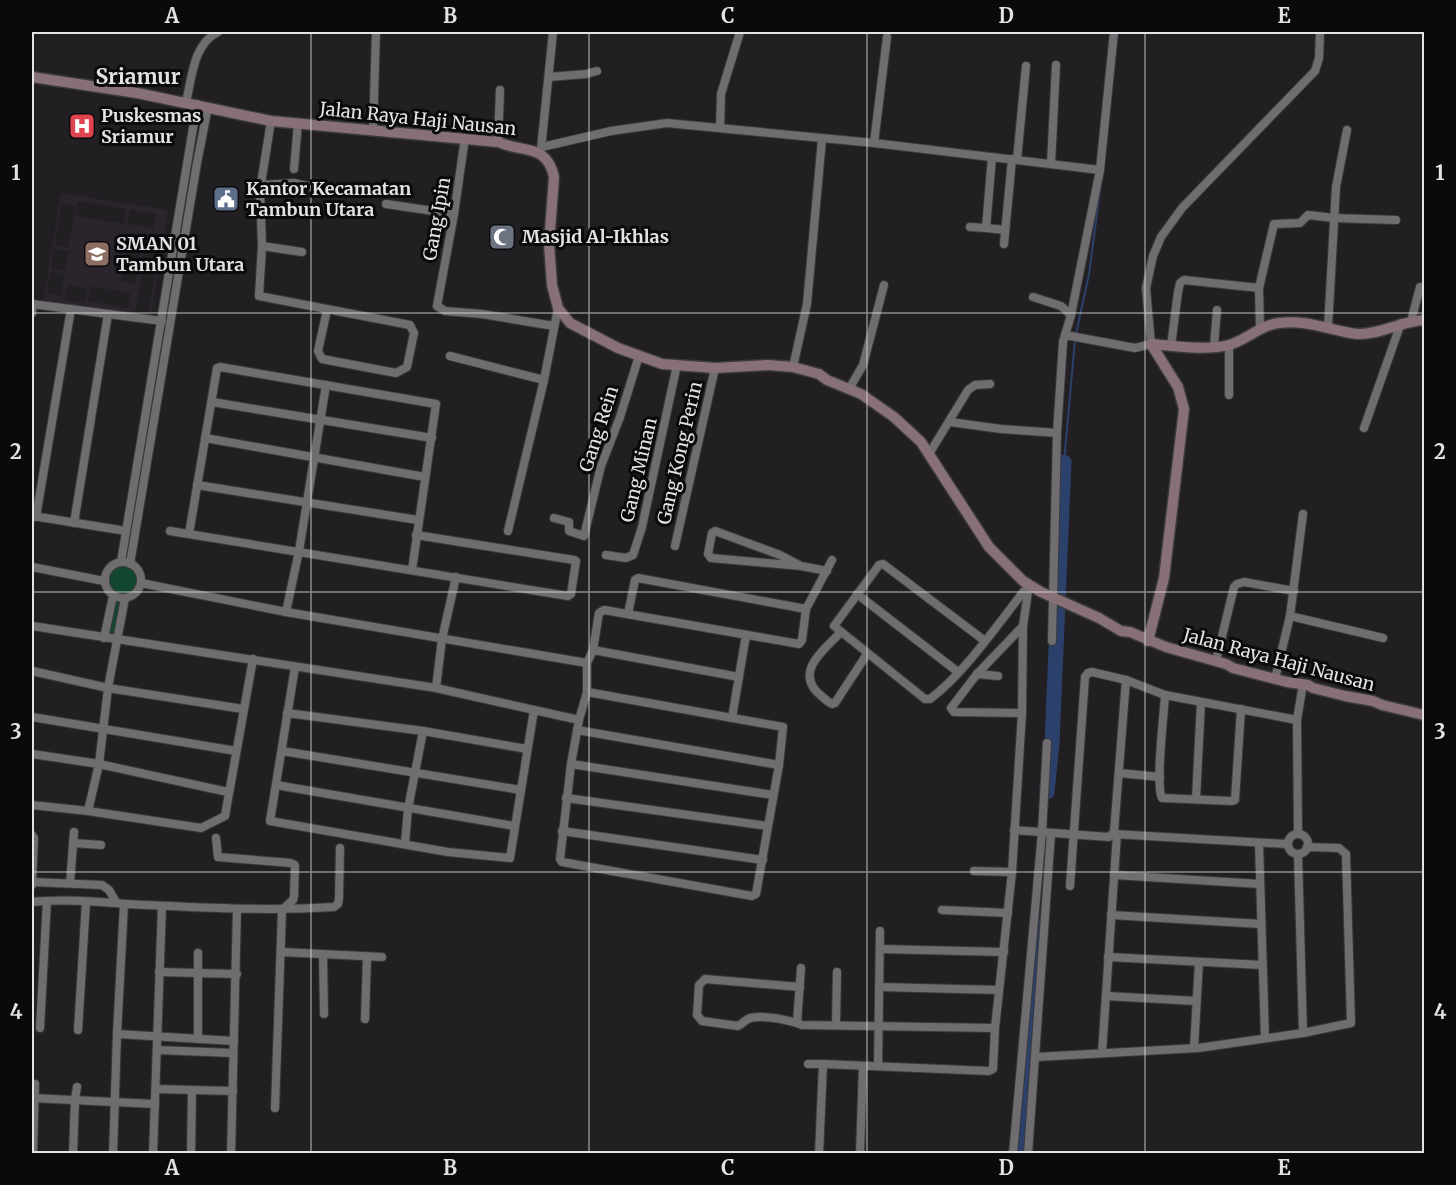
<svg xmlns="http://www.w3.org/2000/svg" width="1456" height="1185" viewBox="0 0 1456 1185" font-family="Merriweather,serif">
	<rect width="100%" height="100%" fill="#211f22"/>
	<path fill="#2a252d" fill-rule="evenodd" d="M61 193 168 210 150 321 43 303ZM78 201 126 209 124 224 76 216ZM62 203 76 206 68 248 55 245ZM130 210 156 214 153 228 127 224ZM128 237 143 239 135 284 121 281ZM147 237 159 239 155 260 143 258ZM54 248 69 251 65 271 51 269ZM143 264 156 266 148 316 135 314ZM51 271 65 274 61 296 47 293ZM67 285 87 288 85 303 65 300ZM91 286 130 293 128 308 88 301Z"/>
	<g fill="#12462f">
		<path d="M125 562C146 568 145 592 125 599L118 640 104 638 113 596 105 586V574L113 565Z"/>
		<path d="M1044 837 1020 1153 1013 1154Z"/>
	</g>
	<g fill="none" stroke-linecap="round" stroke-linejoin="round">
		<g stroke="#2b416c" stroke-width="2">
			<path d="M1117 40 1118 32"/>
			<path d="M1076 334 1089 274 1101 183"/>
			<path d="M1064 462 1075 340"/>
		</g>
		<g stroke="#2b416c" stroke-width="15">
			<path d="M1047 792 1052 743 1064 462"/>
			<path d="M1020 1154 1037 926"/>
		</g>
		<defs>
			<g id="street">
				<path d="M549 77 586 74 597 71"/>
				<path d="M186 102C192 78 193 44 218 32"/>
				<path d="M271 121 260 190 262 246 259 296 410 325 414 333 407 367 396 373 322 359 318 351 327 310"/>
				<path d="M720 128 721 94 740 32"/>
				<path d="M373 131 376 32"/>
				<path d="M465 138 454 214 437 306 445 311 482 314 554 326"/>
				<path d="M498 142 500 90"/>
				<path d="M874 143 887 37"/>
				<path d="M542 147 611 131 667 123 874 143 1100 170"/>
				<path d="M541 149 553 32"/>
				<path d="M1017 160 1026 66"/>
				<path d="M1051 164 1056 65"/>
				<path d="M294 169 298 123"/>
				<path d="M262 185 294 183 307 186 358 190"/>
				<path d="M386 204 454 214"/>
				<path d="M970 227 986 228 992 157"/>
				<path d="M986 228 1005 230"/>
				<path d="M1004 244 1012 159"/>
				<path d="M262 246 302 252"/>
				<path d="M1033 297 1061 306 1071 315"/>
				<path d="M32 304 162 321"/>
				<path d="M32 313 33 304"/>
				<path d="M1411 321 1420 287"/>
				<path d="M1328 327 1336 187 1347 130"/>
				<path d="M1260 328 1259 288 1274 224 1300 223 1308 215 1334 218 1396 220"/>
				<path d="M1065 335 1135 348 1151 344 1146 288 1153 256 1161 237 1182 208 1315 71 1319 58 1320 32"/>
				<path d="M1171 346 1178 292 1180 283 1184 280 1259 288"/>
				<path d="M1214 346 1217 310"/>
				<path d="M450 356 544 380 558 308"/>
				<path d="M793 367 807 304 822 139"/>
				<path d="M849 389 863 365 884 285"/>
				<path d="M1229 395V344"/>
				<path d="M212 402 432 438"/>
				<path d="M950 422 1001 429 1057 433"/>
				<path d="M1364 428 1401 323"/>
				<path d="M205 438 425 477"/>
				<path d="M929 454 968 390 975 385 990 384"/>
				<path d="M197 485 418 520"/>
				<path d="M33 516 126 531"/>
				<path d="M36 517 71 309"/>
				<path d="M554 518 569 522V531L584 536 601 466 620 417 639 356"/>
				<path d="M74 523 108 314"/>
				<path d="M170 531 568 596 571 594 576 561 574 560 416 535"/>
				<path d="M508 531 544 380"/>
				<path d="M189 534 217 368 220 367 436 404 412 570"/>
				<path d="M675 546 715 368"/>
				<path d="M606 555 626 558 633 555 642 527 677 365"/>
				<circle cx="123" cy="580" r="18"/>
				<path d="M121 562 197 104"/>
				<path d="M130 564 197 163 208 107"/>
				<path d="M801 566 780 555 715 531 712 533 708 554 711 558 801 566 827 571"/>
				<path d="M32 567 104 581"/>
				<path d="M141 583 286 612 587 663"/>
				<path d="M857 594 958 672"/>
				<path d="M286 612 299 551 326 385"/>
				<path d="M628 614 635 580 638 578 806 609"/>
				<path d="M1290 616 1383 638"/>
				<path d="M32 626 436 688 579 720"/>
				<path d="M840 633C825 649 796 670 817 692 822 696 826 701 832 704L835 703 867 654"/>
				<path d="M104 638 113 596"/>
				<path d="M985 641 883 564 879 565 834 626 925 699H930C965 673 1000 621 1028 586"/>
				<path d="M1052 641 1057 433 1063 342 1071 315 1100 170 1114 32"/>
				<path d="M593 650 739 677"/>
				<path d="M1216 661 1234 587 1237 584 1244 582 1294 591"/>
				<path d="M295 667 270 821 448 852 510 858 534 710"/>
				<path d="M32 671 108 688 243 709"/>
				<path d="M977 674 998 676"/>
				<path d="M1275 679 1290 616 1303 514"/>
				<path d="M436 688 442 639 456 577"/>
				<path d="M587 692 783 727 779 765 756 894 752 896 562 862 560 859 571 764 579 720 587 692V663L593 650 599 613 604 610 799 644 802 640 806 609 832 560"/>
				<path d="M1165 695C1164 715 1155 785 1162 798L1232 801 1235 800 1241 709"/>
				<path d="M287 713 423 731 527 749"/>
				<path d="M1022 713 954 712 951 708 977 674 1023 626"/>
				<path d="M32 717 236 751"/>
				<path d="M732 718 746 635"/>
				<path d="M577 730 779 765"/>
				<path d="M282 751 521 790"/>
				<path d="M32 754 99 764 228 792"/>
				<path d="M571 764 773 795"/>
				<path d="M1119 773 1160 777"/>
				<path d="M276 785 514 826"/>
				<path d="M566 798 768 826"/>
				<path d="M1196 799 1201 702"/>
				<path d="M32 805 88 811 201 828 225 816 253 659"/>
				<path d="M88 811 99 764 108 688 125 598"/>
				<path d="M1014 830 1109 837 1114 832 1126 680"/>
				<path d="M562 831 763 860"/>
				<circle cx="1298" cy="844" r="10"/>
				<path d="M1113 834 1287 844"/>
				<path d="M1298 834 1297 720 1303 684"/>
				<path d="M32 835 34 838 32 885"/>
				<path d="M216 838 218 857 291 863 295 865 294 896 293 900 282 910 275 1108"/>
				<path d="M73 843 101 845"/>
				<path d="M405 843 408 809 423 731"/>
				<path d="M1259 843 1265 1038"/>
				<path d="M1298 854 1303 1033"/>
				<path d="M974 871 1012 872"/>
				<path d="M1114 875 1260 884"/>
				<path d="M32 882 102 885 109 890 116 902"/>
				<path d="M70 883 74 832"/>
				<path d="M1070 886 1085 677 1088 673 1092 672 1126 680 1165 695 1297 720"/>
				<path d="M32 902C69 898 108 903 146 905 209 908 271 911 334 907L338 904 339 898 340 848"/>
				<path d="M942 910 1008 913"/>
				<path d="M1111 915 1261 924"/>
				<path d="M880 949 1004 952"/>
				<path d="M281 952 382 957"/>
				<path d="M323 955 324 1014"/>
				<path d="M1108 957 1262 965"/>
				<path d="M801 968 797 1023 802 1025 995 1028"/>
				<path d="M159 972 237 974"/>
				<path d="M879 987 999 990"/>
				<path d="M1106 996 1196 1001"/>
				<path d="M365 1019 367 958"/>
				<path d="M797 1023C783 1019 764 1015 750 1018 745 1020 742 1024 738 1026L702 1021 697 1015 699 985 705 979 800 987"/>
				<path d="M836 1025 837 972"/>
				<path d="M40 1028 47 901"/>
				<path d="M78 1030 86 902"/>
				<path d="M117 1034 234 1041"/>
				<path d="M198 1039V953"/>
				<path d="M1194 1048 1199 962"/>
				<path d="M157 1050 233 1053"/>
				<path d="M1102 1053 1117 834"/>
				<path d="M1036 1057 1198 1048 1303 1033 1351 1023 1346 854 1339 848 1307 847"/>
				<path d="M808 1064H823"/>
				<path d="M878 1066 880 931"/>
				<path d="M156 1089 233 1091"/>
				<path d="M32 1098 155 1104"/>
				<path d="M33 1154 35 1084"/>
				<path d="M73 1154 75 1099 77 1087"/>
				<path d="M113 1154 117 1034 124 904"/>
				<path d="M153 1154 162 906"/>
				<path d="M191 1154 192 1090"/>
				<path d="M231 1154 237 909"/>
				<path d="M819 1154 823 1064 989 1071 993 1069 995 1028 1012 872 1022 713 1023 626 1029 585"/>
				<path d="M860 1154 863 1066"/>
				<path d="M1013 1154 1042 832 1047 743"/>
				<path d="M1028 1154 1051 833"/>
			</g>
			<g id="secondary">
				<path d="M32 77 137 93 271 121 498 142C522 153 547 143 554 177L549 244 552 285 558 308 570 323 618 348 662 364 715 368 768 365 793 367 819 374 827 380 861 394 894 417 921 442 989 547 1023 581 1041 592 1099 618 1121 631 1130 632 1166 647 1226 664 1233 668 1287 682 1308 685 1313 688 1345 696 1373 701 1382 705 1424 715"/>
				<path d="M1151 344C1175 346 1205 351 1229 345 1247 340 1260 325 1279 323 1307 319 1331 331 1357 334 1379 335 1402 321 1424 320"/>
				<path d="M1148 641 1164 578 1184 409 1178 387 1151 344"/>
			</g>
		</defs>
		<use href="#street" stroke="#3a393c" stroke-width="10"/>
		<use href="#secondary" stroke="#3a393c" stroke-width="13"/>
		<use href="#street" stroke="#6f6d70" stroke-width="8"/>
		<use href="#secondary" stroke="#887176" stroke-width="10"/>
	</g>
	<path fill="none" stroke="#e4e2e5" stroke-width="1.5" stroke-opacity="0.55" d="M311 32V1154M589 32V1154M867 32V1154M1145 32V1154M32 313H1424M32 592H1424M32 872H1424"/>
	<defs>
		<symbol id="hospital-square" viewBox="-11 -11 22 22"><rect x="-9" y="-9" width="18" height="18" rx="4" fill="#e0444e" stroke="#0a090b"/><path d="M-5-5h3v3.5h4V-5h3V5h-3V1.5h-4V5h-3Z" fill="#fff"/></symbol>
		<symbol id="civic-square" viewBox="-11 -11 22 22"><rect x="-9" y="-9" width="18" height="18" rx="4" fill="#5c6f8a" stroke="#0a090b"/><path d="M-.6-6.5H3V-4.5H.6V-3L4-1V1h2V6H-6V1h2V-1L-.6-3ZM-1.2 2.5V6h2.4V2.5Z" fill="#fff"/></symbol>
		<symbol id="mosque-square" viewBox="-11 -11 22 22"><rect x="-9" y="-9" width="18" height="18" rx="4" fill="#6b7280" stroke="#0a090b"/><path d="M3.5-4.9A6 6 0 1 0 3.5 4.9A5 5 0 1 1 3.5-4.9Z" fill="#fff"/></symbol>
		<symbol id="school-square" viewBox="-11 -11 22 22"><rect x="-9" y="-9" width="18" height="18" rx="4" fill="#8d6e63" stroke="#0a090b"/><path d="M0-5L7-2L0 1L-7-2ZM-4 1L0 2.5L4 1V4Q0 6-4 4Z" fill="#fff"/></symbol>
	</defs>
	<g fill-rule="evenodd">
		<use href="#hospital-square" x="67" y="111" width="30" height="30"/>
		<use href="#civic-square" x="211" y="184" width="30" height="30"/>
		<use href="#mosque-square" x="487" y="222" width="30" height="30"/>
		<use href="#school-square" x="82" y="239" width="30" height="30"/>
	</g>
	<g text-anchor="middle" stroke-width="6" stroke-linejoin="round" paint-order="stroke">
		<g font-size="18" font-weight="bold" fill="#e4e2e5" stroke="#0a090b" text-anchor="start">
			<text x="101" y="122">Puskesmas<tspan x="101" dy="21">Sriamur</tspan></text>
			<text x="246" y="195">Kantor Kecamatan<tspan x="246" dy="21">Tambun Utara</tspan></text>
			<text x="522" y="243">Masjid Al-Ikhlas</text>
			<text x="116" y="250">SMAN 01<tspan x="116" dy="21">Tambun Utara</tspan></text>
		</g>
		<g font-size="18" fill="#e4e2e5" stroke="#0a090b">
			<text transform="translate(418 119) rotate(6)" y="6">Jalan Raya Haji Nausan</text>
			<text transform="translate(437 219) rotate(-80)" y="6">Gang Ipin</text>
			<text transform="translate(599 429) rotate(-72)" y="6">Gang Rein</text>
			<text transform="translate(680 453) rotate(-77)" y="6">Gang Kong Perin</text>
			<text transform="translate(639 470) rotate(-77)" y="6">Gang Minan</text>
			<text transform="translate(1279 660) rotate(15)" y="6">Jalan Raya Haji Nausan</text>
		</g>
		<g font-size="21" font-weight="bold" fill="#e4e2e5" stroke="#0a090b">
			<text x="138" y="84">Sriamur</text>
		</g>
	</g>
	<rect width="1456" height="1185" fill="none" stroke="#0a090b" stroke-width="66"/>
	<rect x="33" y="33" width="1390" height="1119" fill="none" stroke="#e4e2e5" stroke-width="2"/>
	<g font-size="20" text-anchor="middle" font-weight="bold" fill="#e4e2e5">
		<text x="172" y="23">A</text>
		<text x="450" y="23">B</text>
		<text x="728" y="23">C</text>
		<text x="1006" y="23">D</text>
		<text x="1284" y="23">E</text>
		<text x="16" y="180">1</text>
		<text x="1440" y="180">1</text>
		<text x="16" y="459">2</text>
		<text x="1440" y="459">2</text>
		<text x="16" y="739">3</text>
		<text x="1440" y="739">3</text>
		<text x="16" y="1019">4</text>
		<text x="1440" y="1019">4</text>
		<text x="172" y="1175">A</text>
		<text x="450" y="1175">B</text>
		<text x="728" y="1175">C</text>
		<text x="1006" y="1175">D</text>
		<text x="1284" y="1175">E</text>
	</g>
</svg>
